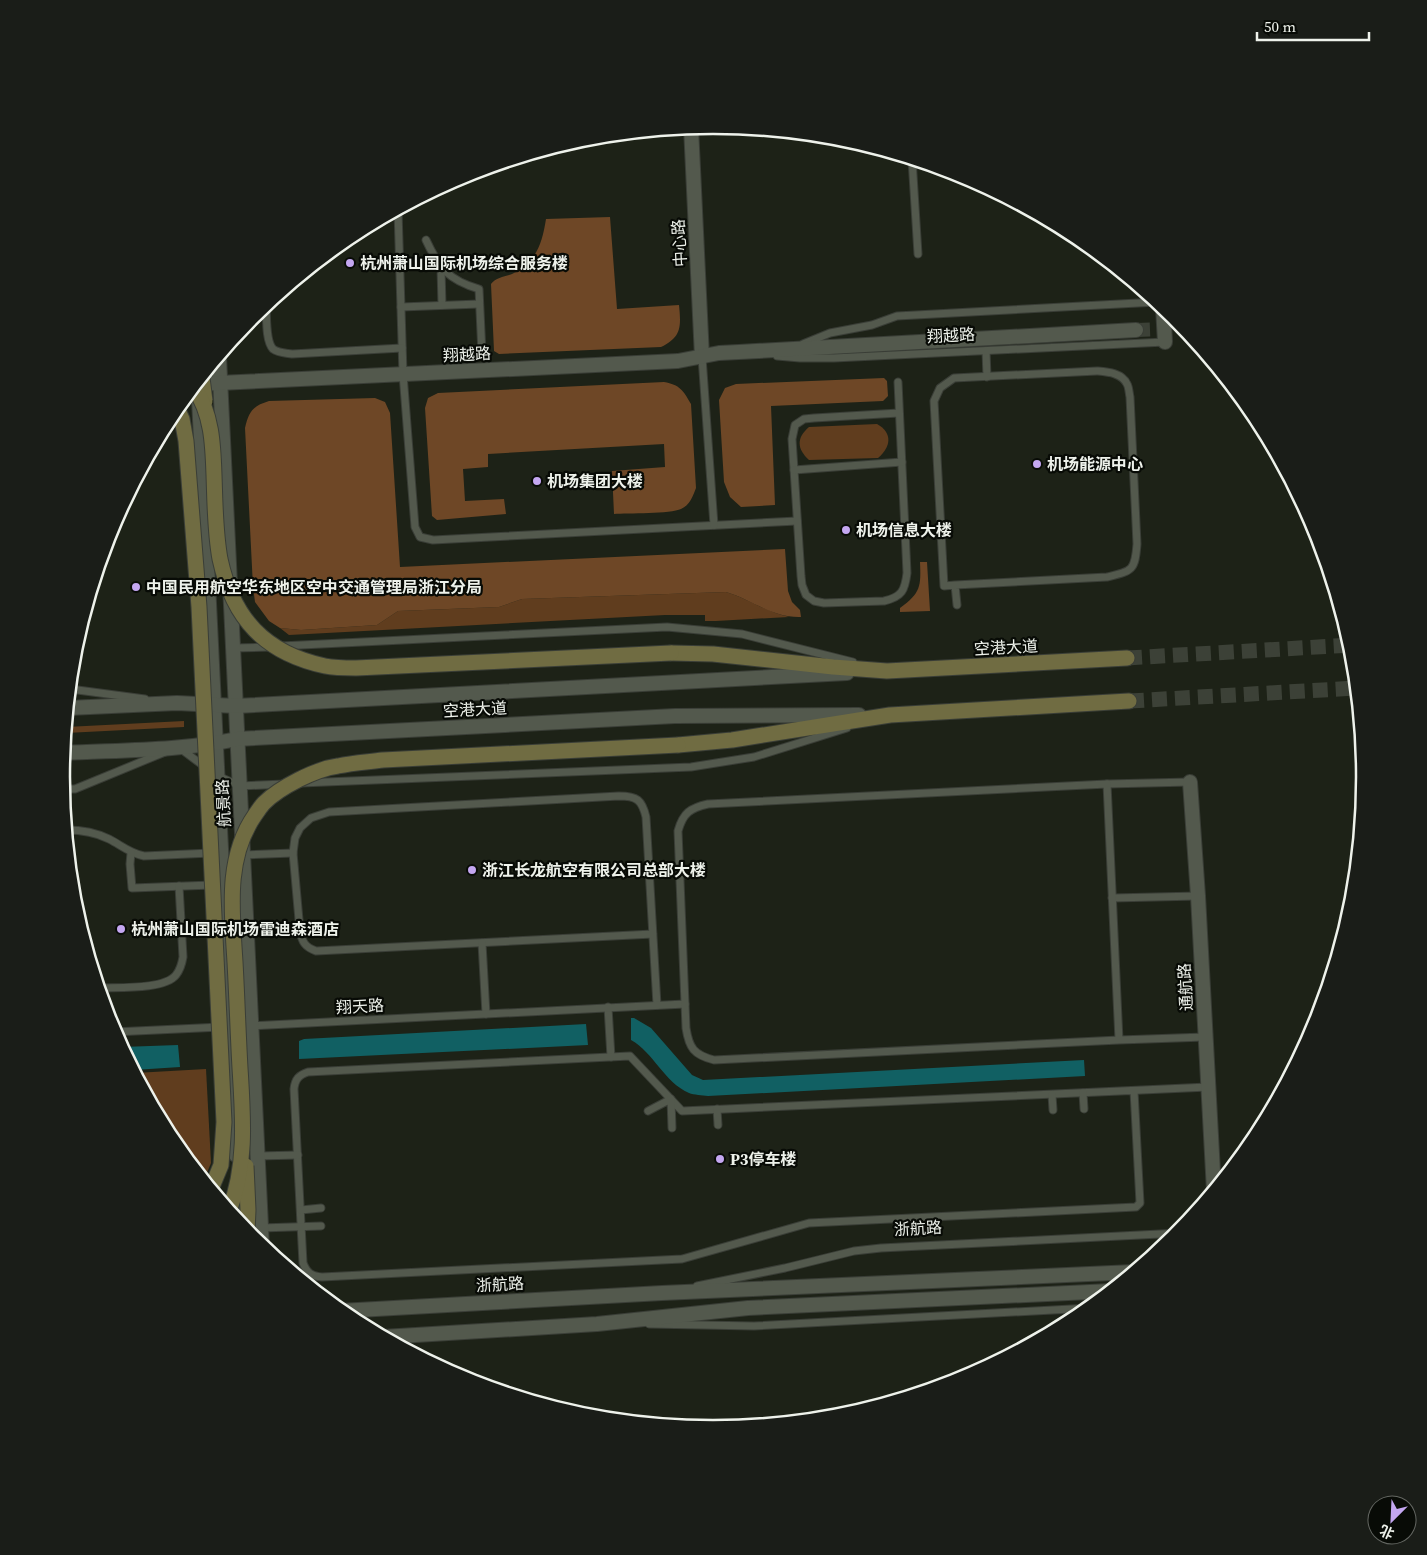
<svg xmlns="http://www.w3.org/2000/svg" width="1427" height="1555" viewBox="0 0 1427 1555" font-family="'Source Serif 4','Noto Sans SC',serif">
	<rect width="100%" height="100%" fill="#1d2217"/>
	<g fill="#603d1e">
		<path d="M877 424C893 433 891 447 878 458L809 460C797 449 796 438 809 427Z"/>
		<path d="M726 592C749 599 766 612 789 617L716 621H705V615H665L289 635 280 628 301 630 377 625 398 611 499 607 522 599Z"/>
		<path d="M184 721V727L66 733V727Z"/>
		<path d="M206 1069 211 1163 204 1180 171 1140 135 1073Z"/>
	</g>
	<g fill="#6e4726">
		<path d="M610 217 617 309 679 305C681 326 682 337 661 347L499 354 494 351 491 284C496 277 504 277 512 274 536 263 542 244 546 219Z"/>
		<path d="M884 378 887 381 888 396 883 401 771 406 775 505 741 507 730 497 724 482 719 400 725 388 736 384Z"/>
		<path d="M664 382C680 385 683 390 691 404L696 488C693 496 690 505 681 509 671 514 627 513 614 514L612 471 665 467 664 444 488 454V467L463 469 465 501 504 499 506 514 437 520 432 516 425 408 428 398 438 393Z"/>
		<path d="M375 398 385 402 390 413 400 567 785 549 788 591 792 602 800 610 801 617C772 618 753 600 726 592L522 599 499 607 398 611 377 625 301 630 280 628 269 621 255 602 253 587 245 428C249 411 253 406 269 401Z"/>
		<path d="M920 562H927L930 611 900 612V608C921 593 921 586 920 562Z"/>
	</g>
	<g fill="#116063">
		<path d="M631 1018H634L651 1028 692 1075 703 1080 1084 1060 1085 1076 708 1096C702 1095 694 1095 689 1093 664 1082 654 1053 631 1040Z"/>
		<path d="M586 1024 588 1045 299 1059V1041L304 1039Z"/>
		<path d="M178 1045 180 1067 134 1070 122 1047Z"/>
	</g>
	<g fill="none" stroke-linecap="round" stroke-linejoin="round">
		<path stroke="#3c4137" stroke-width="14" stroke-dasharray="14 7" stroke-linecap="butt" d="M1136 330 1185 328"/>
		<g stroke="#3c4137" stroke-width="15" stroke-dasharray="15 8" stroke-linecap="butt">
			<path d="M1127 658 1352 645"/>
			<path d="M1129 701 1357 688"/>
		</g>
		<defs>
			<g id="lane">
				<path d="M912 159 918 254"/>
				<path d="M398 210 403 374 415 527 420 537 433 540 797 521"/>
				<path d="M426 240C439 268 448 280 479 289L482 354"/>
				<path d="M441 268 442 305"/>
				<path d="M266 305C267 315 265 341 273 349 278 353 286 353 292 354L402 348"/>
				<path d="M401 307 479 304"/>
				<path d="M803 344 830 333 872 325 897 316 1157 302"/>
				<path d="M986 351 987 377"/>
				<path d="M777 356 800 358H834L1165 342"/>
				<path d="M702 357 714 525"/>
				<path d="M898 382 907 573C905 590 902 597 884 601L824 603 814 601 806 595 802 585 801 576 792 439 795 425 804 419 814 418 899 413"/>
				<path d="M794 470 902 462"/>
				<path d="M955 585 1107 577C1132 571 1135 571 1137 544L1130 397C1129 393 1129 387 1127 384 1122 373 1108 372 1097 371L954 378 940 388 934 401 944 586 955 585 957 605"/>
				<path d="M281 646 667 627 742 634 853 662"/>
				<path d="M233 648 270 647"/>
				<path d="M70 689 145 699"/>
				<path d="M181 749 205 767"/>
				<path d="M218 776 240 786 285 784"/>
				<path d="M301 783 691 767 754 757 847 728"/>
				<path d="M1107 784 1190 782"/>
				<path d="M62 789H75L165 752"/>
				<path d="M66 830C81 830 95 832 109 839 121 845 129 853 144 856L211 853"/>
				<path d="M131 853 130 864 132 888 212 885"/>
				<path d="M243 855 293 853"/>
				<path d="M1112 898 1198 896"/>
				<path d="M653 934 316 951C305 947 302 942 300 931L293 853 295 838 300 828 311 818 329 812 619 796C637 796 642 800 646 817L657 1005"/>
				<path d="M482 943 486 1014"/>
				<path d="M99 988C118 987 164 990 176 975 180 970 182 963 183 957L179 886"/>
				<path d="M608 1007 611 1057"/>
				<path d="M249 1026 685 1004"/>
				<path d="M114 1032 221 1027"/>
				<path d="M1119 1040 1107 784 708 804C690 808 683 813 678 831L686 1028C689 1048 694 1055 714 1060L1119 1040 1205 1037"/>
				<path d="M1134 1091 1140 1203 1136 1207 809 1223 682 1259 322 1277C311 1276 307 1273 303 1263L294 1089C295 1079 299 1075 308 1072L630 1056 682 1111 1208 1087"/>
				<path d="M1083 1093 1084 1109"/>
				<path d="M1052 1095 1053 1110"/>
				<path d="M717 1109 718 1125"/>
				<path d="M648 1111 671 1099 672 1128"/>
				<path d="M258 1156 298 1155"/>
				<path d="M301 1210 321 1208"/>
				<path d="M261 1228 321 1226"/>
				<path d="M697 1286 785 1268 854 1251 881 1248 1180 1233"/>
				<path d="M649 1324 754 1326 1090 1308"/>
			</g>
			<g id="street">
				<path d="M691 127 702 357"/>
				<path d="M1163 307 1165 342"/>
				<path d="M219 357 262 1247"/>
				<path d="M198 384 678 361 719 353 739 352 1136 330"/>
				<path d="M199 399 236 1155"/>
				<path d="M68 708 177 703 236 706 847 673"/>
				<path d="M64 753C121 750 181 751 237 739L675 716 859 715"/>
				<path d="M1190 782 1198 896 1214 1191"/>
				<path d="M237 1189 239 1223"/>
				<path d="M340 1311 662 1293 1134 1272"/>
				<path d="M383 1337 597 1324 748 1308 1111 1291"/>
			</g>
			<g id="secondary">
				<path d="M671 653 713 654 833 667 887 671 1127 658"/>
				<path d="M678 745 732 740 890 715 1129 701"/>
			</g>
		</defs>
		<use href="#lane" stroke="#3a3e37" stroke-width="9"/>
		<use href="#street" stroke="#3a3e37" stroke-width="16"/>
		<use href="#secondary" stroke="#3a3e37" stroke-width="17"/>
		<use href="#lane" stroke="#53594d" stroke-width="7"/>
		<use href="#street" stroke="#53594d" stroke-width="14"/>
		<use href="#secondary" stroke="#706c42" stroke-width="15"/>
		<defs>
			<g id="secondary-bridge">
				<path d="M202 378 205 401"/>
				<path d="M194 388C212 413 213 445 214 475 215 503 215 532 220 559 233 619 265 653 325 666 335 668 346 668 356 668L671 653"/>
				<path d="M177 408 182 419 186 441 199 607 224 1122 221 1165 211 1189"/>
				<path d="M246 1166 248 1210 247 1232"/>
				<path d="M229 1211C247 1166 243 1116 240 1068 238 1033 237 998 235 962 232 912 225 858 255 815 258 811 261 806 264 803 280 787 316 769 338 766 353 763 368 762 383 760L678 745"/>
			</g>
		</defs>
		<use href="#secondary-bridge" stroke="#3a3e37" stroke-width="17" stroke-linecap="butt"/>
		<use href="#secondary-bridge" stroke="#706c42" stroke-width="15"/>
	</g>
	<g fill="#c4a7f1" stroke="#080b06" stroke-width="2">
		<circle cx="350" cy="263" r="5"/>
		<circle cx="1037" cy="464" r="5"/>
		<circle cx="537" cy="481" r="5"/>
		<circle cx="846" cy="530" r="5"/>
		<circle cx="136" cy="587" r="5"/>
		<circle cx="472" cy="870" r="5"/>
		<circle cx="121" cy="929" r="5"/>
		<circle cx="720" cy="1159" r="5"/>
	</g>
	<g text-anchor="middle" stroke-width="4.5" stroke-linejoin="round" paint-order="stroke">
		<g font-size="16" fill="#eef2eb" stroke="#080b06">
			<text transform="translate(679 243) rotate(-93)" y="6">中心路</text>
			<text transform="translate(951 335) rotate(-3)" y="6">翔越路</text>
			<text transform="translate(467 354) rotate(-3)" y="6">翔越路</text>
			<text transform="translate(1006 647) rotate(-3)" y="6">空港大道</text>
			<text transform="translate(475 709) rotate(-3)" y="6">空港大道</text>
			<text transform="translate(223 803) rotate(-93)" y="6">航景路</text>
			<text transform="translate(1185 987) rotate(-93)" y="6">通航路</text>
			<text transform="translate(360 1006) rotate(-3)" y="6">翔天路</text>
			<text transform="translate(918 1228) rotate(-3)" y="6">浙航路</text>
			<text transform="translate(500 1284) rotate(-3)" y="6">浙航路</text>
		</g>
		<g font-size="16" font-weight="bold" fill="#eef2eb" stroke="#080b06" text-anchor="start">
			<text x="360" y="269">杭州萧山国际机场综合服务楼</text>
			<text x="1047" y="470">机场能源中心</text>
			<text x="547" y="487">机场集团大楼</text>
			<text x="856" y="536">机场信息大楼</text>
			<text x="146" y="593">中国民用航空华东地区空中交通管理局浙江分局</text>
			<text x="482" y="876">浙江长龙航空有限公司总部大楼</text>
			<text x="131" y="935">杭州萧山国际机场雷迪森酒店</text>
			<text x="730" y="1165">P3停车楼</text>
		</g>
	</g>
	<path d="M0 0H1427V1555H0ZM70 777a643 643 0 1 1 1286 0a643 643 0 1 1-1286 0Z" fill="#1a1d18" fill-rule="evenodd"/>
	<path fill="none" stroke="#eef2eb" stroke-width="2.5" d="M70 777a643 643 0 1 1 1286 0a643 643 0 1 1-1286 0Z"/>
	<g transform="translate(1392 1520) rotate(204)"><circle r="24" fill="#080b06" stroke="#646762"/>
	<path d="M0-4L9 19L0 12L-9 19Z" fill="#c4a7f1"/>
	<text y="-8" font-size="14" font-weight="bold" text-anchor="middle" fill="#eef2eb">北</text>
	</g>
	<path d="M1257 32v8h112v-8" fill="none" stroke="#eef2eb" stroke-width="2.5"/>
	<text x="1264" y="32" font-size="15" fill="#eef2eb" stroke="#080b06" stroke-width="4" paint-order="stroke">50 m</text>
</svg>
